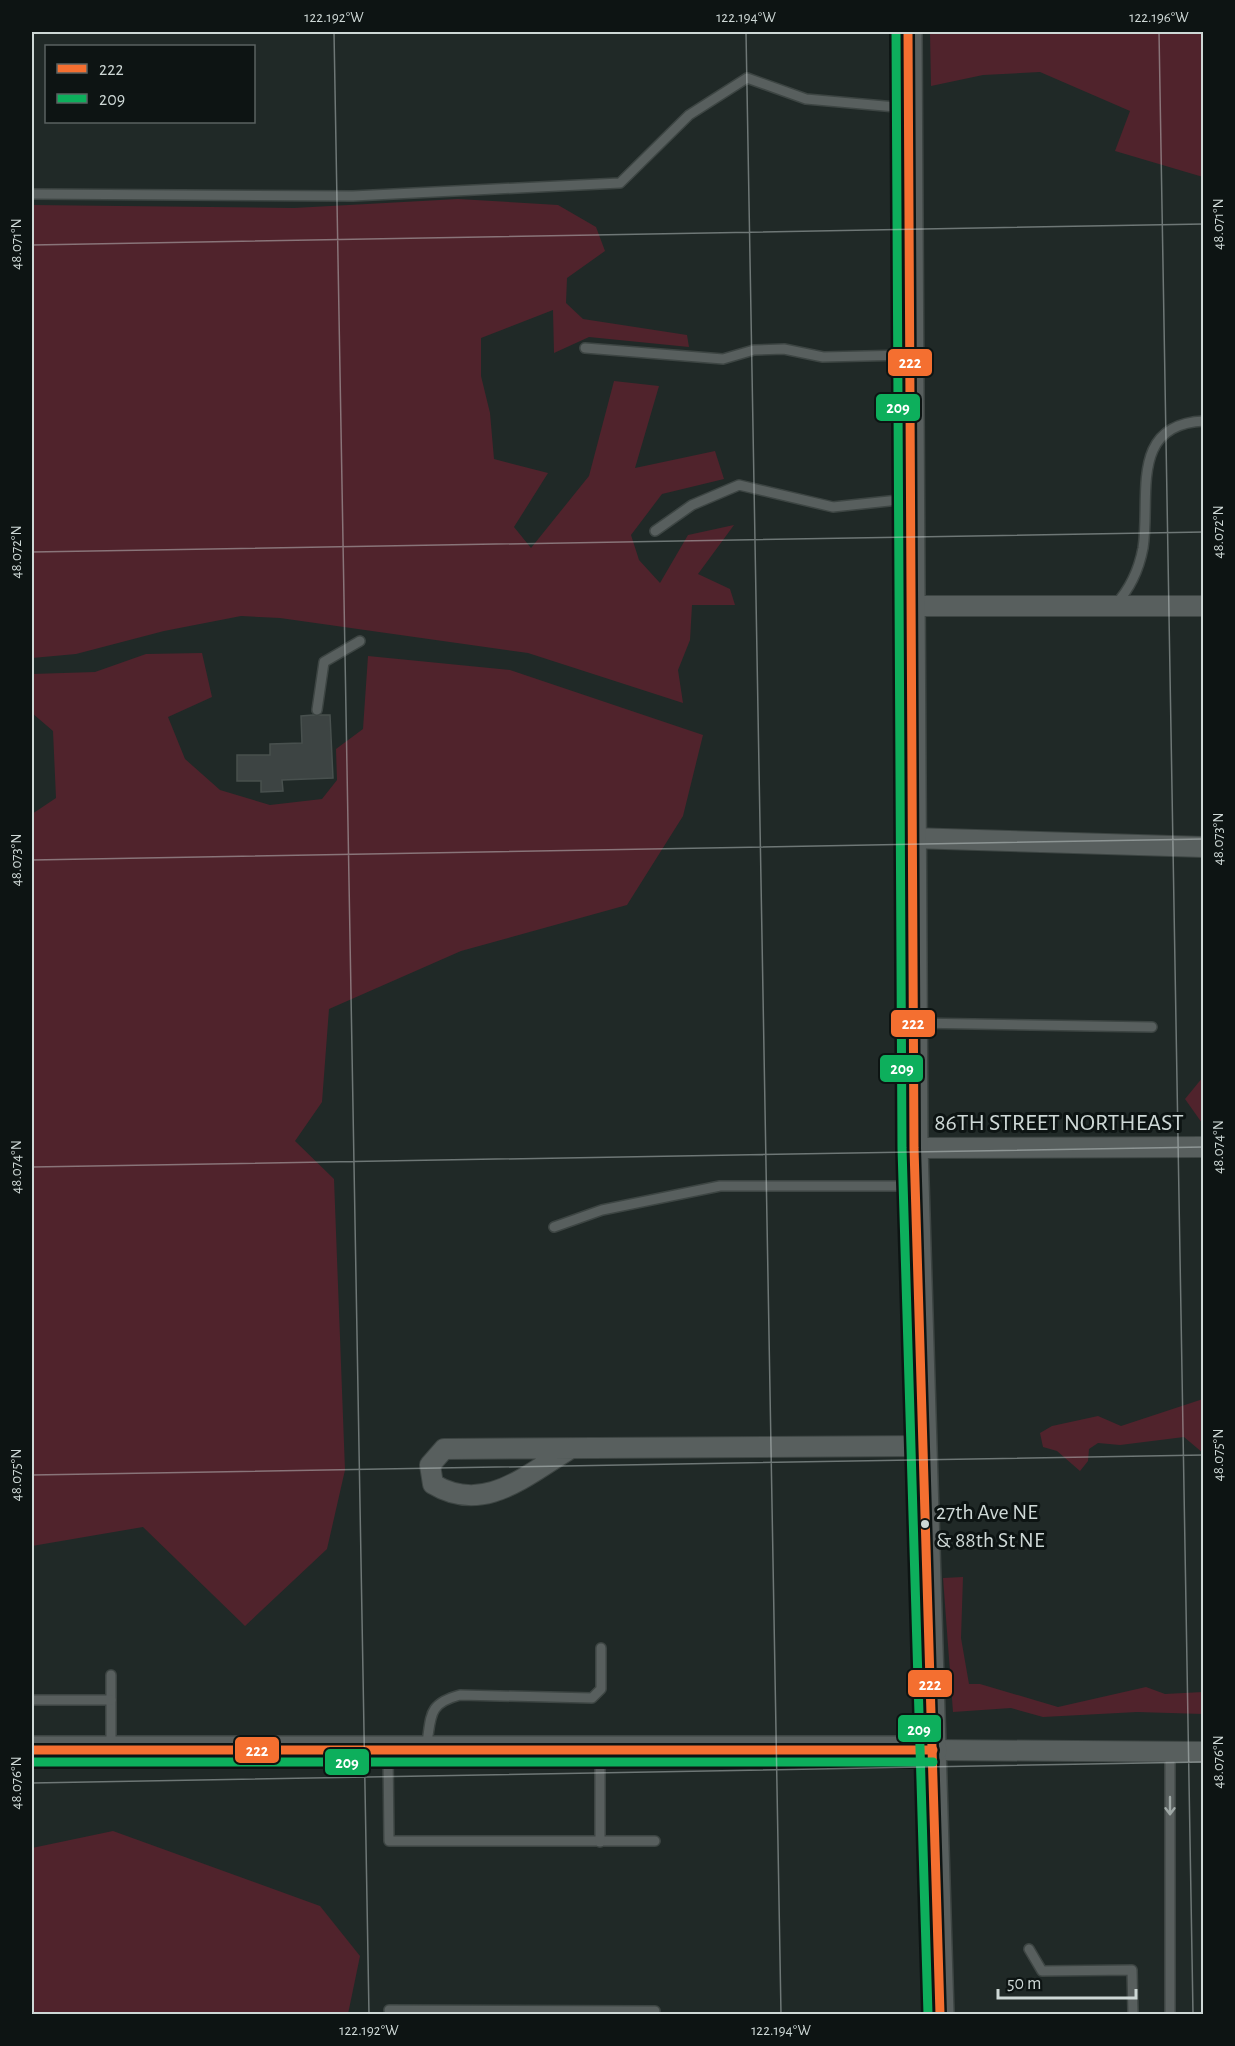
<svg xmlns="http://www.w3.org/2000/svg" width="1235" height="2046" viewBox="0 0 1235 2046" font-family="'Alegreya Sans',sans-serif">
	<rect width="100%" height="100%" fill="#202927"/>
	<g fill="#50232c">
		<path d="M930 32H1203V177L1115 151 1130 111 1040 72 983 75 931 86Z"/>
		<path d="M458 199 558 205 596 227 605 251 567 278 566 303 583 319 687 335 689 347 589 337 554 353 553 310 481 338V376L490 413 494 459 548 473 514 527 531 548 589 476 614 381 659 386 635 468 715 451 724 479 662 494 631 535 639 560 660 583 688 535 734 525 698 574 730 589 735 605H692L690 640 678 670 683 703 528 653 280 618 241 616 164 631 76 654 32 658V205L294 208Z"/>
		<path d="M202 653 212 697 168 717 185 759 220 790 270 805 322 799 337 780 336 749 363 729 368 656 510 670 703 735 683 816 627 905 461 951 329 1009 322 1102 295 1141 334 1179 345 1470 327 1549 245 1626 143 1527 32 1546V814L56 798 53 731 32 713V674L95 672 146 654Z"/>
		<path d="M1203 1077 1204 1123H1202L1185 1099Z"/>
		<path d="M1203 1399V1453L1184 1437 1120 1445 1098 1443 1089 1449 1088 1461 1080 1471 1057 1451 1043 1447 1040 1433 1052 1426 1098 1416 1121 1426Z"/>
		<path d="M963 1577 961 1638 969 1684H980L1058 1707 1146 1687 1165 1694 1203 1692V1714L1137 1712 1043 1717 1011 1708 953 1712 943 1578Z"/>
		<path d="M113 1831 320 1906 360 1956 348 2014H32V1848Z"/>
	</g>
	<path fill="#3d4443" stroke="#48504e" stroke-width="1.5" d="M313 715H330L333 778 282 780 283 791 261 792V781H237V755H270V744L302 743 301 716Z"/>
	<g fill="none" stroke-linecap="round" stroke-linejoin="round">
		<defs>
			<g id="lane">
				<path d="M32 194 353 196 620 183 689 115 747 78 806 99 907 108"/>
				<path d="M585 348 723 359 754 350 784 349 823 357 907 355"/>
				<path d="M655 531 692 505 739 485 833 507 908 499"/>
				<path d="M1115 605C1130 589 1139 569 1143 548 1151 497 1128 424 1204 421"/>
				<path d="M317 710 324 662 360 641"/>
				<path d="M915 1023 1152 1027"/>
				<path d="M554 1227 602 1210 720 1186H913"/>
				<path d="M111 1675V1748"/>
				<path d="M32 1700H111"/>
				<path d="M426 1748C432 1717 426 1704 460 1695L592 1698 601 1689V1648"/>
				<path d="M1170 1752V2014"/>
				<path d="M388 1753 389 1841H655"/>
				<path d="M600 1842V1753"/>
				<path d="M1029 1949 1042 1971 1132 1970 1133 2014"/>
				<path d="M389 2010 655 2011"/>
			</g>
			<g id="street">
				<path d="M911 606H1204"/>
				<path d="M911 838 1204 847"/>
				<path d="M914 1148 1204 1147"/>
				<path d="M570 1449C526 1475 484 1515 433 1484L430 1465 444 1449 923 1446"/>
				<path d="M933 1750 1204 1752"/>
			</g>
			<g id="secondary">
				<path d="M908 32 914 1148 940 2014"/>
				<path d="M32 1750H933"/>
			</g>
		</defs>
		<use href="#lane" stroke="#3d4543" stroke-width="12"/>
		<use href="#street" stroke="#3d4543" stroke-width="22"/>
		<use href="#secondary" stroke="#3d4543" stroke-width="30"/>
		<use href="#lane" stroke="#585f5e" stroke-width="9"/>
		<use href="#street" stroke="#585f5e" stroke-width="20"/>
		<use href="#secondary" stroke="#585f5e" stroke-width="27"/>
		<defs>
			<g id="bus-1">
				<path d="M908 32 914 1148 940 2014"/>
				<path d="M32 1750H933"/>
			</g>
			<g id="bus-2">
				<path d="M896 32 902 1148 928 2014"/>
				<path d="M32 1762H933"/>
			</g>
		</defs>
		<use href="#bus-1" stroke="#0d1413" stroke-width="14"/>
		<use href="#bus-2" stroke="#0d1413" stroke-width="14"/>
		<use href="#bus-1" stroke="#f46f30" stroke-width="9"/>
		<use href="#bus-2" stroke="#0daf5c" stroke-width="9"/>
	</g>
	<defs><path id="oneway-shaft" d="M-6 0H5M1.5-3L5.5 0L1.5 3" fill="none" stroke-width="1.6" stroke-linecap="round" stroke-linejoin="round" transform="scale(1.5)"/></defs>
	<use stroke="#9fa8a6" href="#oneway-shaft" transform="translate(1170 1806) rotate(90)"/>
	<path fill="none" stroke="#ced8d6" stroke-width="1.5" stroke-opacity="0.45" d="M334 32 369 2014M746 32 781 2014M1159 32 1193 2014M32 245 1204 224M32 552 1204 532M32 860 1204 839M32 1167 1204 1147M32 1475 1204 1455M32 1783 1204 1762"/>
	<circle fill="#ced8d6" stroke="#0d1413" stroke-width="2" cx="925" cy="1524" r="5"/>
	<g text-anchor="middle" stroke-width="6" stroke-linejoin="round" paint-order="stroke">
		<g font-size="22" fill="#ced8d6" stroke="#0d1413" text-anchor="start">
			<text x="936" y="1519">27th Ave NE<tspan x="936" dy="28">&amp; 88th St NE</tspan></text>
		</g>
		<g font-size="24" fill="#ced8d6" stroke="#0d1413">
			<text x="1059" y="1130">86TH STREET NORTHEAST</text>
		</g>
	</g>
	<g stroke="#0d1413" stroke-width="2">
		<rect x="887" y="348" width="46" height="29" rx="6" fill="#f46f30"/>
		<rect x="875" y="393" width="46" height="29" rx="6" fill="#0daf5c"/>
		<rect x="890" y="1009" width="46" height="29" rx="6" fill="#f46f30"/>
		<rect x="879" y="1054" width="45" height="29" rx="6" fill="#0daf5c"/>
		<rect x="907" y="1669" width="46" height="29" rx="6" fill="#f46f30"/>
		<rect x="897" y="1714" width="45" height="29" rx="6" fill="#0daf5c"/>
		<rect x="234" y="1736" width="46" height="28" rx="6" fill="#f46f30"/>
		<rect x="324" y="1748" width="46" height="28" rx="6" fill="#0daf5c"/>
	</g>
	<g font-size="16" text-anchor="middle" font-weight="bold" fill="#fff">
		<text x="910" y="368">222</text>
		<text x="898" y="413">209</text>
		<text x="913" y="1029">222</text>
		<text x="902" y="1074">209</text>
		<text x="930" y="1690">222</text>
		<text x="919" y="1735">209</text>
		<text x="257" y="1756">222</text>
		<text x="347" y="1768">209</text>
	</g>
	<rect width="1235" height="2046" fill="none" stroke="#0d1413" stroke-width="66"/>
	<rect x="45" y="45" width="210" height="78" fill="#0d1413" stroke="#5a6261" stroke-width="1.5"/>
	<rect x="57" y="64" width="30" height="9" fill="#f46f30" stroke="#5a6261" stroke-width="1.5"/>
	<text x="99" y="75" font-size="18" fill="#ced8d6">222</text>
	<rect x="57" y="94" width="30" height="9" fill="#0daf5c" stroke="#5a6261" stroke-width="1.5"/>
	<text x="99" y="105" font-size="18" fill="#ced8d6">209</text>
	<path d="M998 1989v9h138v-9" fill="none" stroke="#ced8d6" stroke-width="3"/>
	<text x="1007" y="1989" font-size="18" fill="#ced8d6" stroke="#0d1413" stroke-width="4.5" paint-order="stroke">50 m</text>
	<rect x="33" y="33" width="1169" height="1980" fill="none" stroke="#ced8d6" stroke-width="2"/>
	<g font-size="15" text-anchor="middle" fill="#ced8d6">
		<text x="334" y="22">122.192°W</text>
		<text x="746" y="22">122.194°W</text>
		<text x="1159" y="22">122.196°W</text>
		<text transform="translate(1218 224) rotate(-90)" y="5">48.071°N</text>
		<text transform="translate(16 244) rotate(-90)" y="5">48.071°N</text>
		<text transform="translate(1218 532) rotate(-90)" y="5">48.072°N</text>
		<text transform="translate(16 552) rotate(-90)" y="5">48.072°N</text>
		<text transform="translate(1218 839) rotate(-90)" y="5">48.073°N</text>
		<text transform="translate(16 860) rotate(-90)" y="5">48.073°N</text>
		<text transform="translate(1218 1147) rotate(-90)" y="5">48.074°N</text>
		<text transform="translate(16 1167) rotate(-90)" y="5">48.074°N</text>
		<text transform="translate(1218 1455) rotate(-90)" y="5">48.075°N</text>
		<text transform="translate(16 1475) rotate(-90)" y="5">48.075°N</text>
		<text transform="translate(1218 1762) rotate(-90)" y="5">48.076°N</text>
		<text transform="translate(16 1783) rotate(-90)" y="5">48.076°N</text>
		<text x="369" y="2035">122.192°W</text>
		<text x="781" y="2035">122.194°W</text>
	</g>
</svg>
